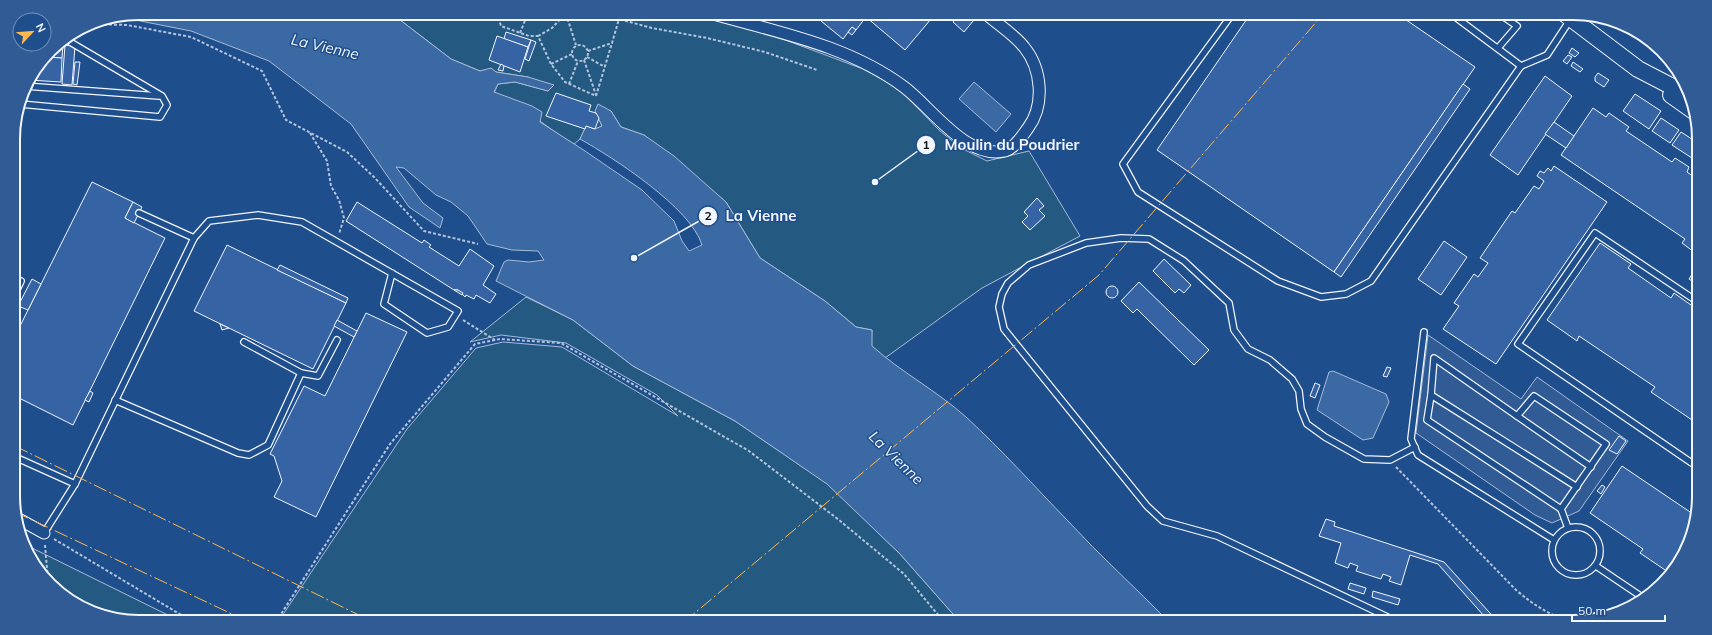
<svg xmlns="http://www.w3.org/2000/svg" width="1712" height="635" viewBox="0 0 1712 635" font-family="Mulish,sans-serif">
	<rect width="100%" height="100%" fill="#1f4e8c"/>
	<g fill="#245a82" stroke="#a8bbd7">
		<path d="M391 13H713L863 69 885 81 904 94 940 131 961 148 987 161 1029 151 1080 236 982 288 885 358 871 346 872 330 856 327 825 301 760 258 726 202 644 135 621 127 611 111 596 113 602 126 595 129 586 126 580 139 574 144C547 129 521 103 494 93L498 84 515 82 548 91 528 77 496 72 491 69 480 71 451 59Z"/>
		<path d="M526 297 573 320 633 366 735 421 828 484 900 554 960 622H278L407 429 476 348 503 342 562 347 678 416 657 395 566 343 501 335 470 342Z"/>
		<path d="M28 546 182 622H139L99 615 44 579Z"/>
	</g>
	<path fill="#305b95" stroke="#a8bbd7" d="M1428 335 1521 399 1537 377 1628 441 1579 511 1552 523 1535 515 1416 433Z"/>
	<g fill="#3b69a3" stroke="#a8bbd7">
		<path d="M139 13H391L451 59 480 71 491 68 496 72 528 77 554 85 548 91 515 82 498 84 494 92 532 106 542 112 540 122 585 151 642 190 674 221 682 241 689 251 702 245C691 208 614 158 580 139L586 126 595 129 602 126 595 111 598 104 611 111 621 127 644 135 674 156 726 202 760 258 825 301 856 327 872 330V346C901 372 937 391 966 417 1002 450 1034 486 1068 521 1100 556 1136 588 1169 622H960L900 554 827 484 735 421 633 366 573 320 496 281 504 262 508 260 529 262 544 260 538 251 512 250 487 244 468 216 451 202 436 195 404 168 396 167 423 203 443 218 440 228 409 207 351 124 269 61 191 31 120 17Z"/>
		<path d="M974 82 1011 114 996 132 959 99Z"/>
		<path d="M1333 371 1386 394 1389 402 1373 438 1363 440 1317 410 1329 372Z"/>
	</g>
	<g fill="#3563a3" stroke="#f2f6ff">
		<path d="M637 13H648V16Z"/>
		<path d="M648 13H657L655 19 648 16Z"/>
		<path d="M827 13H936L905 50 866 17 856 30 852 27 843 39 821 21Z"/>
		<path d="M961 13H966L974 20 964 32 953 22Z"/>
		<path d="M1251 13H1396L1475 67 1334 272 1157 150Z"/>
		<path d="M852 27 856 30 852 35 848 32Z"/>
		<path d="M506 32 531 40 528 47 504 39Z"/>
		<path d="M497 36 528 47 520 72 489 60Z"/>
		<path d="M531 40 536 42 529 61 525 59Z"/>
		<path d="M56 44 63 45 62 58 46 57Z"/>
		<path d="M65 45 75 46 72 85 62 84Z"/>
		<path d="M1572 48 1579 53 1575 57 1569 53Z"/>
		<path d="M1568 55 1572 57 1567 64 1563 61Z"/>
		<path d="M46 57 62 58 61 82 29 80Z"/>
		<path d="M75 62H80L77 85 73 84Z"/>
		<path d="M1573 62 1583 69 1580 72 1571 66Z"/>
		<path d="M501 64 504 66 503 71 498 70Z"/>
		<path d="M1598 73 1609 80 1604 87 1595 81V77Z"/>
		<path d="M1545 76 1572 96 1518 175 1490 155Z"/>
		<path d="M1463 84 1470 89 1341 277 1334 272Z"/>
		<path d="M556 93 591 105 589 111 596 113 599 118 595 129 586 126 585 129 546 116Z"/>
		<path d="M1635 94 1661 111 1649 129 1623 111Z"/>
		<path d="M1593 108 1606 117 1609 113 1629 127 1626 131 1672 162 1675 158 1689 167 1687 172 1698 180V255L1682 243 1685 239 1561 155Z"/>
		<path d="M1661 118 1679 130 1670 143 1652 131Z"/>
		<path d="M1554 122 1574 136 1566 148 1545 134Z"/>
		<path d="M1681 132 1698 143V162L1672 145Z"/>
		<path d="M1554 166 1607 202 1496 364 1443 329 1459 306 1454 303 1474 274 1478 277 1488 263 1480 258 1512 211 1515 213 1534 186 1539 189 1544 181 1537 176 1540 171 1544 173 1548 168 1551 171Z"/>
		<path d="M92 182 133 202 125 218 165 238 73 425 15 396 14 338Z"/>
		<path d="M1037 198 1044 206 1039 210 1045 216 1030 230 1022 222 1028 216 1024 212Z"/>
		<path d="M133 202 142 207 134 223 125 218Z"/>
		<path d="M357 202 422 243 424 240 431 245 429 247 459 266 470 249 494 266 483 285 496 294 490 303 476 295 474 299 466 295 465 297 458 290H454L346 221Z"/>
		<path d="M1444 241 1467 257 1441 295 1418 279Z"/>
		<path d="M1600 243 1631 264 1628 268 1671 298 1674 293 1698 310 1699 418 1695 415 1692 420 1651 392 1655 387 1579 336 1577 341 1547 320Z"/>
		<path d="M227 245 346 303 313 369 194 311Z"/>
		<path d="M1164 259 1191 285 1184 293 1179 289 1175 293 1153 271Z"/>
		<path d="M280 265 348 298 346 303 277 270Z"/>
		<path d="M1698 265V285L1689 279Z"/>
		<path d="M32 279 41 284 28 310 18 306Z"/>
		<path d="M1139 282 1209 350 1194 365 1137 309 1133 313 1121 301Z"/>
		<circle cx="1112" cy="292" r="6"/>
		<path d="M454 290H458L463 293 462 295Z"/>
		<path d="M366 313 407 332 316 517 274 497 282 481 274 456 270 454 304 386 325 396Z"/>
		<path d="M337 320 357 331 354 337 334 326Z"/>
		<path d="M220 324 229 328 222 330Z"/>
		<path d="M1387 367 1391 368 1387 377 1383 376Z"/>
		<path d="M1315 383 1320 385 1315 398 1310 396Z"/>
		<path d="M90 391 93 393 89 402 85 400Z"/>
		<path d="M1619 436 1626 441 1617 454 1609 450Z"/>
		<path d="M1622 466 1696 516 1692 536 1671 574 1640 553 1643 549 1590 513Z"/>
		<path d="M1602 485 1605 487 1601 494 1597 491Z"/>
		<path d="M1326 519 1335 522 1334 526 1444 562 1498 622H1478L1484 616 1438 564 1410 555 1401 585 1389 581 1391 577 1383 574 1381 579 1356 571 1358 566 1350 563 1348 568 1335 563 1341 543 1319 536Z"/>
		<path d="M1350 583 1366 588 1364 594 1348 589Z"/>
		<path d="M1373 591 1400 599 1398 605 1372 597Z"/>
	</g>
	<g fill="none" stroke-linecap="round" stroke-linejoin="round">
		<defs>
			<g id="service">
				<path d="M1233 13 1123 164 1138 192 1278 281 1321 297 1346 294 1371 281 1521 66 1547 55 1570 20"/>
				<path d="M1450 13 1521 66"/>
				<path d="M1498 48 1517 26 1498 13"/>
				<path d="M25 86 159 96"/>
				<path d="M20 104 160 117 167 105 162 96 65 39"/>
				<path d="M139 213 194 238"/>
				<path d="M14 296 21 281"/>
				<path d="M1698 302 1595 233 1518 344 1699 468"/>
				<path d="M1424 332 1411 439 1418 455 1554 540"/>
				<path d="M244 342 301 373 318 376 337 340"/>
				<path d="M1431 395 1434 358 1517 416"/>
				<path d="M115 400 238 453 249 455 268 445 301 373"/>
				<path d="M15 457 75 484"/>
				<path d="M1561 509 1427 420 1431 395 1577 487"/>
				<circle cx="1576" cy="551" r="24"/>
				<path d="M1568 528 1561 509 1606 444 1534 396 1517 416 1591 467"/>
				<path d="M44 533 75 484 194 238 209 221 258 215 302 222 458 311 448 327 427 333 384 304 392 273"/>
				<path d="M1596 566 1645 599"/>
				<path d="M1398 622 1217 536 1163 521 1147 506 1004 329 999 307 1002 294 1008 283 1029 265 1086 243 1121 238 1149 239 1184 261 1229 303 1234 330 1248 349 1270 360 1292 379 1299 391 1301 409 1307 424 1325 437 1364 459 1390 460 1415 447"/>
			</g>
			<g id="minor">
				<path d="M710 13C776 32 848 45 904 87 931 107 966 160 1005 151 1015 148 1022 136 1028 128 1045 105 1042 69 1024 47 1014 34 997 24 985 13"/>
				<path d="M15 517 44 533"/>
			</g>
			<g id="secondary">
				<path d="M1564 13 1638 69 1690 96"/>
				<path d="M1671 95 1695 112"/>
			</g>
		</defs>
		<use href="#service" stroke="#f2f6ff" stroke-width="8"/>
		<use href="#minor" stroke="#f2f6ff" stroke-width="13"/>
		<use href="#secondary" stroke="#f2f6ff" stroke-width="18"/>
		<g stroke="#b3c4dc" stroke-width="2" stroke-dasharray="3 2" stroke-linecap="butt">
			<path d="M497 13 501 26 529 36H538L551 64 565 82 596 96"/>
			<path d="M596 13 652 28 707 38 765 52 817 70"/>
			<path d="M566 14 576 45"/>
			<path d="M431 20 472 13 498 16"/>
			<path d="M89 24 127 25 191 37 262 71 286 120 347 152 374 177 424 231 478 244"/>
			<path d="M520 33 528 13"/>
			<path d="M538 36 552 28 566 13"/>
			<circle cx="580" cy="53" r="8"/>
			<path d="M588 51 612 43 619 19"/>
			<path d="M587 57 605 67"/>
			<path d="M584 60 596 95"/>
			<path d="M551 64 572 54"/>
			<path d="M569 84 578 61"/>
			<path d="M596 96 612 43"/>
			<path d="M310 133 327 161 331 186 339 200 344 218 339 234"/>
			<path d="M463 320 495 340"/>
			<path d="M1396 467 1516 590C1535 606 1549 615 1573 622"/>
			<path d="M54 539 193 622"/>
			<path d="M45 545 48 581"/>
			<path d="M276 622 390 444 475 344 500 339 561 343 749 451 839 520 904 574 944 622"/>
		</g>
		<use href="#service" stroke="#1f4e8c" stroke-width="5.5"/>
		<use href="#minor" stroke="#1f4e8c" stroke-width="11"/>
		<use href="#secondary" stroke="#1f4e8c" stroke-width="16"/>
		<g stroke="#ffb74d" stroke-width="1" stroke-dasharray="14 3 2 3" stroke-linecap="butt">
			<path d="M15 446 373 622"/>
			<path d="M15 512 249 622"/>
			<path d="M684 622 1099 275 1324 13"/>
		</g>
	</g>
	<g text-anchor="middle" stroke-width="3" stroke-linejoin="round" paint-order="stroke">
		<g font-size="15" font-style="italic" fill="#f2f6ff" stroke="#1f4e8c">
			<text transform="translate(325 47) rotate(13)" y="5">La Vienne</text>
			<text transform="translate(896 458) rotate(44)" y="5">La Vienne</text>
		</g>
	</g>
	<path d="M0 0H1712V635H0ZM139 20H1573A119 119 0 0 1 1692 139V496A119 119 0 0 1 1573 615H139A119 119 0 0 1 20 496V139A119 119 0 0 1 139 20Z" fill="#305b95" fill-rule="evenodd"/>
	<path fill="none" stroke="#f2f6ff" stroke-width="2" d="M139 20H1573A119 119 0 0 1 1692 139V496A119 119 0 0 1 1573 615H139A119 119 0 0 1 20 496V139A119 119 0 0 1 139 20Z"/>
	<path fill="none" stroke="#f2f6ff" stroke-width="1.5" d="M875 182L926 145M634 258L708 216"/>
	<g fill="#f2f6ff" stroke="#1f4e8c" stroke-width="1.5">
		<circle cx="875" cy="182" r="4"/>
		<circle cx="634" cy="258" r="4"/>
		<circle cx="926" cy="145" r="10"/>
		<circle cx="708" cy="216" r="10"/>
	</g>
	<g font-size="12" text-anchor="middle" font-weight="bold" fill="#111">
		<text x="926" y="149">1</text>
		<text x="708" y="220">2</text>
	</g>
	<g font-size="15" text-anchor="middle" font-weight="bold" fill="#f2f6ff" stroke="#1f4e8c" stroke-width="3" stroke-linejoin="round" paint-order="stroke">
		<text x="1012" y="150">Moulin du Poudrier</text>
		<text x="761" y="221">La Vienne</text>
	</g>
	<g transform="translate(32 32) rotate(64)"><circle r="19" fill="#1f4e8c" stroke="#7391ba"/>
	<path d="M0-3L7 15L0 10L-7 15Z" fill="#ffb74d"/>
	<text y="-6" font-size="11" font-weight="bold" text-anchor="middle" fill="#f2f6ff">N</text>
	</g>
	<path d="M1572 615v6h93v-6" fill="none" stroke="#f2f6ff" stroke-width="2"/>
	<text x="1578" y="615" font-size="12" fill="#f2f6ff" stroke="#1f4e8c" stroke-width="3" paint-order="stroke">50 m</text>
</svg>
